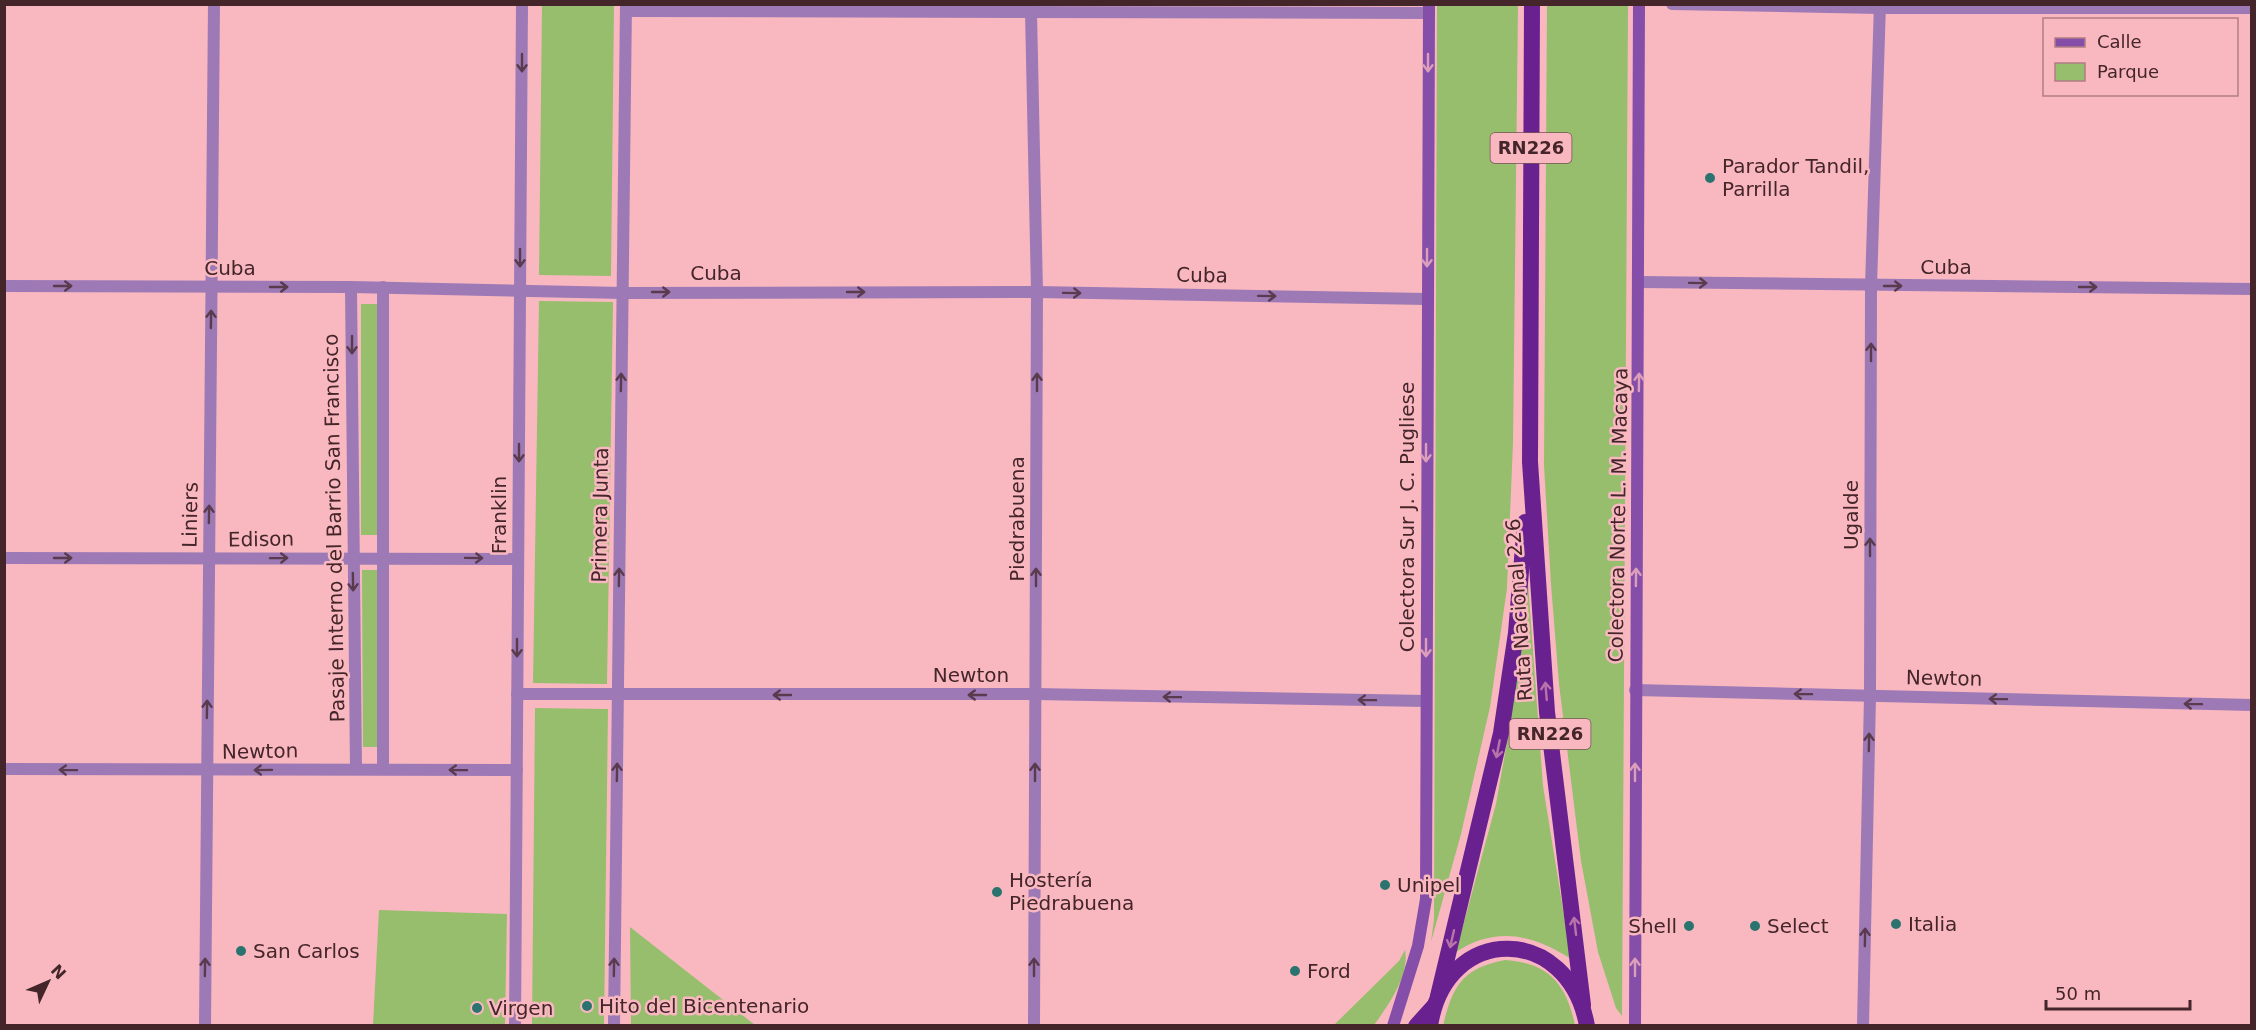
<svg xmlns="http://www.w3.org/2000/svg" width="2256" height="1030" viewBox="0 0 2256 1030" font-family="'DejaVu Sans',sans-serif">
	<rect width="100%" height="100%" fill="#f9b8c0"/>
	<g fill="#96be6d">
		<path d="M542 5H614L611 276 539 275Z"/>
		<path d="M1437 5H1518L1513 443 1507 588 1490 707 1461 834 1431 942 1434 919Z"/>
		<path d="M1547 5H1628L1622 1016 1616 1008 1598 952 1581 861 1559 684 1551 584 1544 465Z"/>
		<path d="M539 301 613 302 607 684 533 683Z"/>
		<rect x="361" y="304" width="16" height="231"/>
		<path d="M362 570H378L379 747H363Z"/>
		<path d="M1528 583 1543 786 1571 959C1533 934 1495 926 1456 952L1496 804 1508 737Z"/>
		<path d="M535 708 608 709 604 1025H532Z"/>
		<path d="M379 910 507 914 505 1025H373Z"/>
		<path d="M630 927 755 1025H631Z"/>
		<path d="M1405 950C1410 975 1388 1006 1374 1025H1334L1399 961Z"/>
		<path d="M1505 960C1549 963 1566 984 1575 1025L1443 1026C1452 986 1463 968 1505 960Z"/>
	</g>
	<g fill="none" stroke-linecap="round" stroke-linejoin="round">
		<g stroke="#9d7ab6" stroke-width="12">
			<path d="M1672 4 1880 8H2252"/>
			<path d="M626 11 1429 13"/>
			<path d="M1031 12 1037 292 1034 1026"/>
			<path d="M4 286 351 287 622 293 1037 292 1427 299"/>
			<path d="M351 287 356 769"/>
			<path d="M383 287V769"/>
			<path d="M4 558 518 559"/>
			<path d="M1635 690 2252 705"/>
			<path d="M517 694H1035L1426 701"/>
			<path d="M4 769 517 770"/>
			<path d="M205 1026 214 4"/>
			<path d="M1863 1026 1870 696 1871 286 1880 4"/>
		</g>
		<g stroke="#9d7ab6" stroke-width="12">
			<path d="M1640 282 2252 289"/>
			<path d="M515 1026 522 4"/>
			<path d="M614 1026 626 4"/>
		</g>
		<g stroke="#854fa9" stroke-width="12">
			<path d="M1393 1026 1418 946 1426 899 1429 4"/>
			<path d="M1635 1026 1639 4"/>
		</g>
		<g stroke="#692190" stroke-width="16">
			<path d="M1532 4 1530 462 1547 712 1583 1005"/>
			<path d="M1438 996 1501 733 1516 633 1525 522"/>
			<path d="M1416 1026 1434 1006"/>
			<path d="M1430 1026C1446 922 1569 924 1587 1026"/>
		</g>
	</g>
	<defs><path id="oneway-shaft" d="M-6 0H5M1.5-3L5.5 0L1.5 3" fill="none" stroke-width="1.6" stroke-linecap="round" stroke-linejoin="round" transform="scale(1.5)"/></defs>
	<g stroke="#5a3a4d">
		<use href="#oneway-shaft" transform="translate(522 63) rotate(90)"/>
		<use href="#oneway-shaft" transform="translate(520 258) rotate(90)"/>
		<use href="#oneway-shaft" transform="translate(1698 283) rotate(1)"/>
		<use href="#oneway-shaft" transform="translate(63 286)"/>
		<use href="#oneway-shaft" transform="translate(1893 286)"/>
		<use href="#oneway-shaft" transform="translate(279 287)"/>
		<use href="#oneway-shaft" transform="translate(2088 287)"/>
		<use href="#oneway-shaft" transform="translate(661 292)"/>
		<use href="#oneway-shaft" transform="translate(856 292)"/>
		<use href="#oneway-shaft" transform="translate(1072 293) rotate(1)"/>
		<use href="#oneway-shaft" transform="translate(1267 296) rotate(1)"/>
		<use href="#oneway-shaft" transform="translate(211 319) rotate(-89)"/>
		<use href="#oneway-shaft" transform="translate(352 345) rotate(90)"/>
		<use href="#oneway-shaft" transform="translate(1871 352) rotate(-90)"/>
		<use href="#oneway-shaft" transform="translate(621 382) rotate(-89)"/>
		<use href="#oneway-shaft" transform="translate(1037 382) rotate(-90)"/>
		<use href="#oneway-shaft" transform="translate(519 453) rotate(90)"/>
		<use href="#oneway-shaft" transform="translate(209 514) rotate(-89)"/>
		<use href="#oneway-shaft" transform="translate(1870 547) rotate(-90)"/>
		<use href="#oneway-shaft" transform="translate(63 558)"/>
		<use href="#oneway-shaft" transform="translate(279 558) rotate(-1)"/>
		<use href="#oneway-shaft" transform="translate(474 558) rotate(1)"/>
		<use href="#oneway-shaft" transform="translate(619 577) rotate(-89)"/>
		<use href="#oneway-shaft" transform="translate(1036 577) rotate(-90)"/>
		<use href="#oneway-shaft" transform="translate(353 582) rotate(89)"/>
		<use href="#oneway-shaft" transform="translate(517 648) rotate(90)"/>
		<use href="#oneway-shaft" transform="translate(1803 694) rotate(-179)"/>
		<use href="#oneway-shaft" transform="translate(782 695) rotate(180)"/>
		<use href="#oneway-shaft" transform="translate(977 695) rotate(180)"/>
		<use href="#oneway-shaft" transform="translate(1172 697) rotate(-179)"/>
		<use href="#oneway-shaft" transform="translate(1998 699) rotate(-179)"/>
		<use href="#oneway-shaft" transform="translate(1367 700) rotate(-179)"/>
		<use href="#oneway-shaft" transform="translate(2193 704) rotate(-179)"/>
		<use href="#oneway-shaft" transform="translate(207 709) rotate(-89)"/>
		<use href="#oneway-shaft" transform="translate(1869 742) rotate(-89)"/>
		<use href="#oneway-shaft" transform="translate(68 770) rotate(-179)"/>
		<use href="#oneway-shaft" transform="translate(263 770) rotate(179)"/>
		<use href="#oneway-shaft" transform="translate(458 770) rotate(-179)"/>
		<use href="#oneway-shaft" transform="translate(617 772) rotate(-89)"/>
		<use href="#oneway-shaft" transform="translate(1035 772) rotate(-90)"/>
		<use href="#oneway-shaft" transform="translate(1865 937) rotate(-89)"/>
		<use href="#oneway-shaft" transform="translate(205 967) rotate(-89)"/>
		<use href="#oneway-shaft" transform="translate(614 967) rotate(-89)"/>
		<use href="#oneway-shaft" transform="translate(1034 967) rotate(-90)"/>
	</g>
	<g stroke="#dc9eba">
		<use href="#oneway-shaft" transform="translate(1428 63) rotate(90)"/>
		<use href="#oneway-shaft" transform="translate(1427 258) rotate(90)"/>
		<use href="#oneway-shaft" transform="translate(1639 382) rotate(-89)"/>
		<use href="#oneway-shaft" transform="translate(1426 453) rotate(90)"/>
		<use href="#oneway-shaft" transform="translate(1636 577) rotate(-89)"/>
		<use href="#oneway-shaft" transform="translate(1426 648) rotate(90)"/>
		<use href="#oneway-shaft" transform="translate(1635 772) rotate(-90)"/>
		<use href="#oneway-shaft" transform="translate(1635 967) rotate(-90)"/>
	</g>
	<g stroke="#b874aa">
		<use href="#oneway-shaft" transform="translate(1546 691) rotate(-95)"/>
		<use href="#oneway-shaft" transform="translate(1498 749) rotate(101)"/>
		<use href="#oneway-shaft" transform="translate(1575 926) rotate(-97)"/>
		<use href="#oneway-shaft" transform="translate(1452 939) rotate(103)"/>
	</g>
	<g fill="#2a736f" stroke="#f9b8c0" stroke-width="2">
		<circle cx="1710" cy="178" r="6"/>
		<circle cx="1385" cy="885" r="6"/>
		<circle cx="997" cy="892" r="6"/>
		<circle cx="1896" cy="924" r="6"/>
		<circle cx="1689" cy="926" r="6"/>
		<circle cx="1755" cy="926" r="6"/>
		<circle cx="241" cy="951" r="6"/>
		<circle cx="1295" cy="971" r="6"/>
		<circle cx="587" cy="1006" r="6"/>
		<circle cx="477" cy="1008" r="6"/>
	</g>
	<g text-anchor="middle" stroke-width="5" stroke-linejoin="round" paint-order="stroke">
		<g fill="#f9b8c0" stroke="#7a5157" stroke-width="1.5">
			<rect x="1490.5" y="133" width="81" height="30" rx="4.5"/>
			<rect x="1509.5" y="719" width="81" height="30" rx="4.5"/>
		</g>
		<g font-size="18" font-weight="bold" fill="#44252a">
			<text x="1531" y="154">RN226</text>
			<text x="1550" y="740">RN226</text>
		</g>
		<g font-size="20" fill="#44252a" stroke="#f9b8c0" text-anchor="start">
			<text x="1722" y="173">Parador Tandil,<tspan x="1722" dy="23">Parrilla</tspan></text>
			<text x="1009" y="887">Hostería<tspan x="1009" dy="23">Piedrabuena</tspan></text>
			<text x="1397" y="892">Unipel</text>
			<text x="1908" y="931">Italia</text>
			<text x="1677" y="933" text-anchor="end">Shell</text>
			<text x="1767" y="933">Select</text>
			<text x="253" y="958">San Carlos</text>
			<text x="1307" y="978">Ford</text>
			<text x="599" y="1013">Hito del Bicentenario</text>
			<text x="489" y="1015">Virgen</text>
		</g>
		<g font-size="20" fill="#44252a" stroke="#f9b8c0">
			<text x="1946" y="274">Cuba</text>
			<text x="230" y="275">Cuba</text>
			<text x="716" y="280">Cuba</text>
			<text transform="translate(1202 275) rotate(1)" y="7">Cuba</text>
			<text transform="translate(190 515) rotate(-89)" y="7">Liniers</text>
			<text transform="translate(499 515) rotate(-90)" y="7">Franklin</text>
			<text transform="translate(600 515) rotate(-89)" y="7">Primera Junta</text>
			<text transform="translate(1618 515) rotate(-89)" y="7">Colectora Norte L. M. Macaya</text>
			<text transform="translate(1851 515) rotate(-90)" y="7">Ugalde</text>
			<text transform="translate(1407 517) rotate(-90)" y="7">Colectora Sur J. C. Pugliese</text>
			<text transform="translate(1017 519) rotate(-90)" y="7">Piedrabuena</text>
			<text transform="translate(334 528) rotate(-91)" y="7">Pasaje Interno del Barrio San Francisco</text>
			<text transform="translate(261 539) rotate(-1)" y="7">Edison</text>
			<text transform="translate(1519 610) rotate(-94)" y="7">Ruta Nacional 226</text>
			<text x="971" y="682">Newton</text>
			<text transform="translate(1944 678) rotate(1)" y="7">Newton</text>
			<text transform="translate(260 751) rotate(-1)" y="7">Newton</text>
		</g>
	</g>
	<rect width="2256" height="1030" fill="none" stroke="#44252a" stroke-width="12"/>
	<rect x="2043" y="18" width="195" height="78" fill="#f9b8c0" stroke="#b17d84" stroke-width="1.5"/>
	<rect x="2055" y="38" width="30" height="9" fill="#854fa9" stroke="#b17d84" stroke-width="1.5"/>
	<text x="2097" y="48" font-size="18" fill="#44252a">Calle</text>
	<rect x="2055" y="63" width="30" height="18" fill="#96be6d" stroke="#b17d84" stroke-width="1.5"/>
	<text x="2097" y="78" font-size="18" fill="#44252a">Parque</text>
	<g transform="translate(48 982) rotate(46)" stroke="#f9b8c0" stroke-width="4.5" paint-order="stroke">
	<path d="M0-4.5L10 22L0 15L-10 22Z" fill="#44252a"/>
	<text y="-9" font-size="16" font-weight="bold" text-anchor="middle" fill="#44252a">N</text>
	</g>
	<path d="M2046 1000v9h144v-9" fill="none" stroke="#44252a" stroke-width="3"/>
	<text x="2055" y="1000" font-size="18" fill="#44252a" stroke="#f9b8c0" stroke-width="4.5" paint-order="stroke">50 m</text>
</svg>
